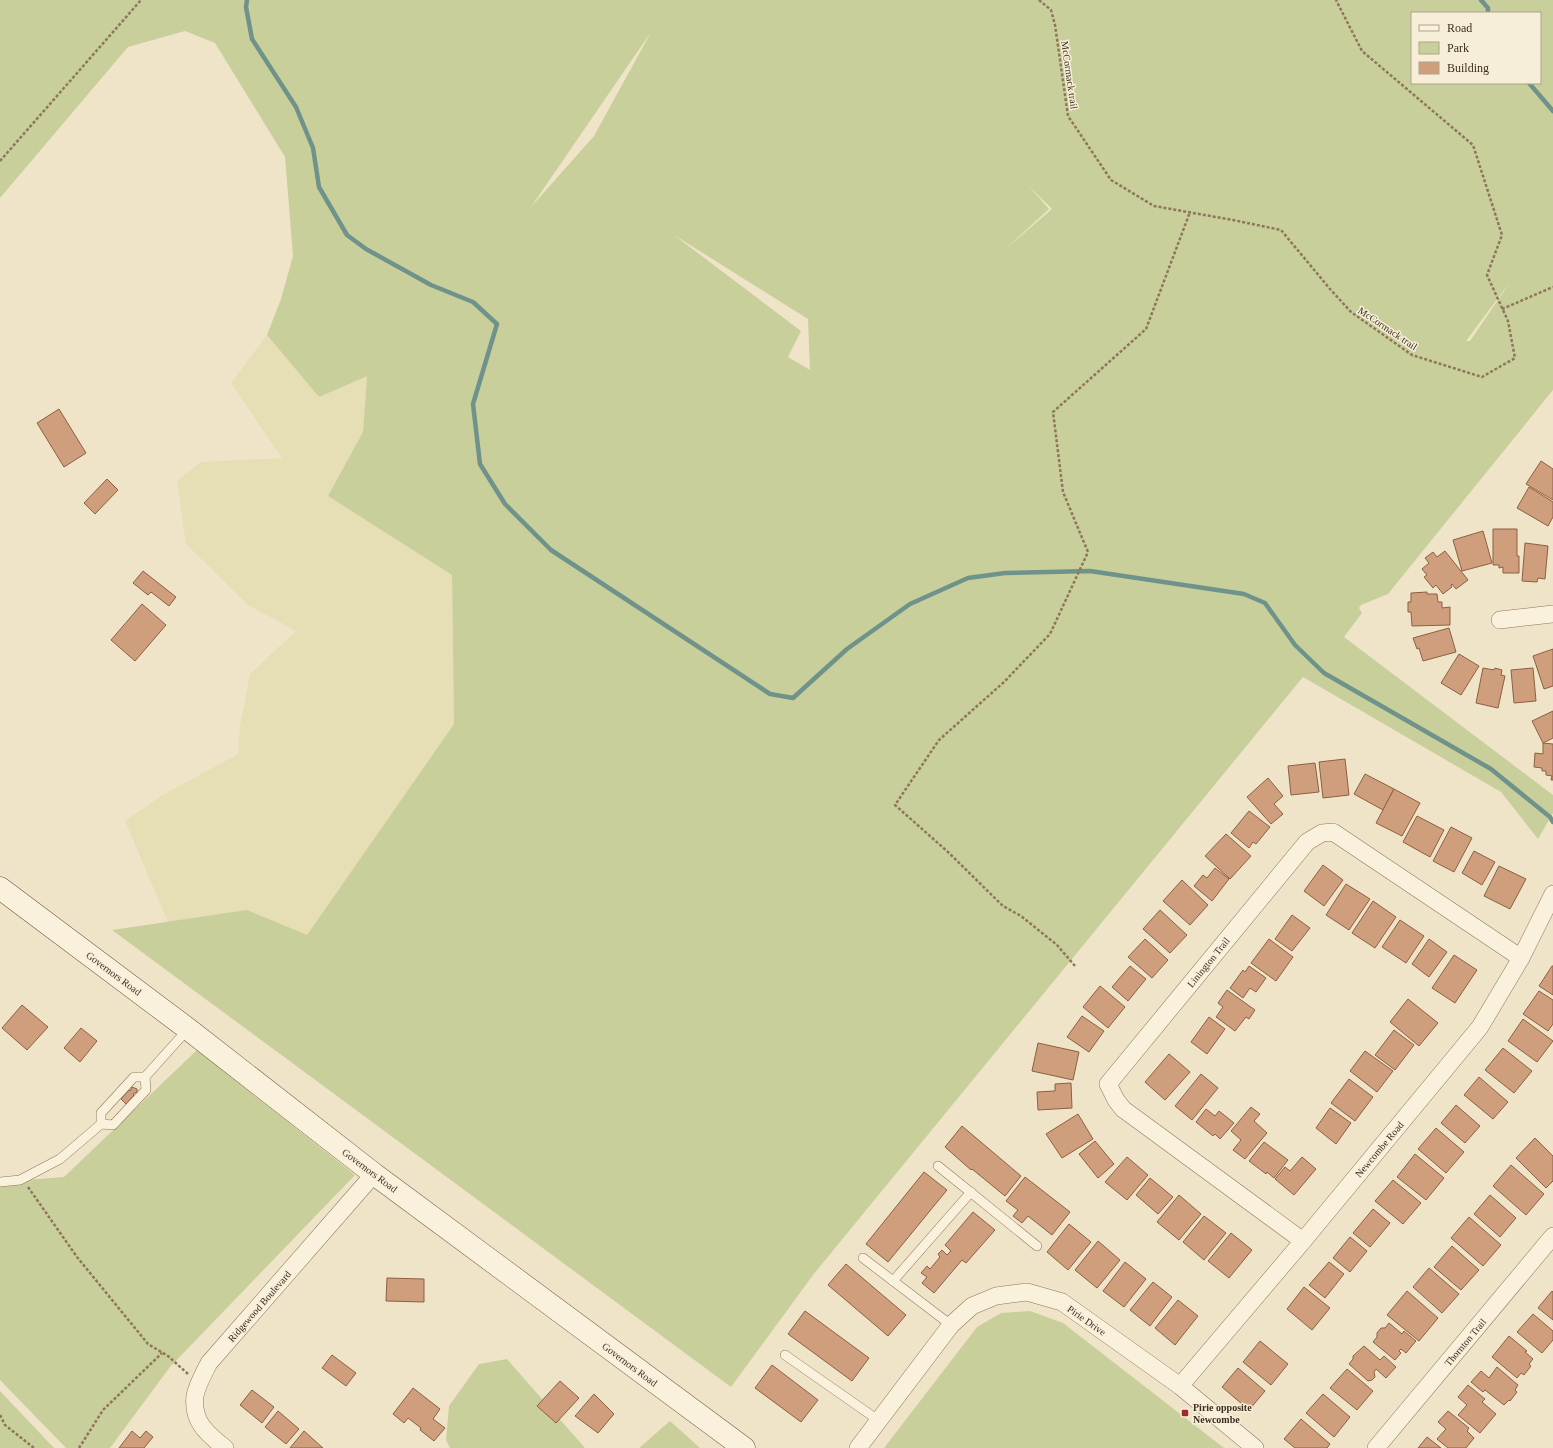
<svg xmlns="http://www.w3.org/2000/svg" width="1553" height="1448" viewBox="0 0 1553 1448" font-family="'Times New Roman',serif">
	<rect width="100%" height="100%" fill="#f0e4c8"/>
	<path fill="#e6deb5" d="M267 335 319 397 367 375 362 449 328 496 452 575 454 724 307 935 168 922 125 821 161 796 238 754 240 726 250 674 296 631 248 605 186 544 177 481 201 462 282 458 231 383Z"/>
	<g fill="#c9cf9b" fill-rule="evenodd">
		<path d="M0 0H1553V390L1388 594 1361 605 1359 608 1362 613 1344 637 1553 795V813L1538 839 1501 792 1303 677 813 1275 731 1387 112 930 247 910 307 935 454 724 452 575 328 496 363 432 367 376 319 397 267 335 281 299 293 256 285 157 215 43 185 31 128 47 0 198ZM1412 13H1540V83H1412ZM651 32 594 136 531 207ZM1028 185 1052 209 1001 253 1049 209ZM674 235 808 319 810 370 788 357 801 331ZM1510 282 1470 341H1466Z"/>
		<path d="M197 1050 355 1175 170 1367 110 1448H66L0 1380V1182L64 1177Z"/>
		<path d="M1030 1311 1063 1323 1224 1448H884L977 1327 1001 1313Z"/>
		<path d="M507 1359 585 1448H450L446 1440 449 1406 479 1364Z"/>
		<path d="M0 1391 54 1448H0Z"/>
		<path d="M670 1421 700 1448H639Z"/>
	</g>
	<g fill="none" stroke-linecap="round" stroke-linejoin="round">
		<g stroke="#6f938a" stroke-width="4.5">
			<path d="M247 0 246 7 252 39 296 107 313 148 319 187 347 235 366 249 431 285 473 302 497 324 473 404 480 464 505 504 551 550 770 694 793 698 847 649 910 604 968 578 1005 573 1090 571 1244 594 1265 603 1295 645 1324 673 1491 769 1550 817 1553 822"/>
			<path d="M1481 0 1488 8V13"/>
			<path d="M1529 83 1553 111"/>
		</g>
	</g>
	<g fill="#cf9f7d" stroke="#8d5f41">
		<path d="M59 409 86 453 64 467 37 423Z"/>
		<path d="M1541 461 1553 469V500L1526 484Z"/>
		<path d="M107 479 118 490 95 514 84 503Z"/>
		<path d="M1529 487 1553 502V517L1548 526 1517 508Z"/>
		<path d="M1493 529H1517V556H1519V573H1503V567L1499 568V565H1493Z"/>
		<path d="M1483 531 1492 563 1462 571 1453 540Z"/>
		<path d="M1525 543 1548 546 1545 579 1538 578 1537 582 1522 581Z"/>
		<path d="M1445 551 1468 580 1456 589 1452 584 1451 585 1452 587 1443 594 1436 585 1433 588 1424 577 1427 575 1422 569 1429 563 1425 558 1433 552 1437 557Z"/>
		<path d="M143 571 176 597 169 606 151 592 148 595 133 583Z"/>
		<path d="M1427 592V594H1437L1438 602H1442V608L1450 607V625L1412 626 1411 612H1408V602H1411V593Z"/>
		<path d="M142 604 166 625 135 661 111 640Z"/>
		<path d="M1449 628 1456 652 1423 661 1419 648 1417 649 1413 638Z"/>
		<path d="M1553 649V686L1544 689 1533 656Z"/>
		<path d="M1459 654 1479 666 1461 695 1441 683Z"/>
		<path d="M1483 668 1494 670 1495 668 1502 670 1501 675 1505 676 1498 708 1476 703Z"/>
		<path d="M1533 668 1536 701 1514 703 1511 670Z"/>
		<path d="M1553 711V738L1543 743 1532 721Z"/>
		<path d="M1543 743 1553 744V780H1551L1552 776 1546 775V771H1542V768L1534 767 1535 753 1543 754Z"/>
		<path d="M1345 759 1349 795 1323 798 1319 762Z"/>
		<path d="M1315 763 1319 792 1291 795 1288 766Z"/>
		<path d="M1365 774 1394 789 1383 810 1354 794Z"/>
		<path d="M1268 778 1283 796 1274 804 1283 814 1271 824 1247 797Z"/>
		<path d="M1394 789 1420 803 1402 836 1376 823Z"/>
		<path d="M1249 811 1270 827 1256 844 1253 842 1249 848 1231 833Z"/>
		<path d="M1417 816 1444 830 1430 857 1403 842Z"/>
		<path d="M1451 827 1472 838 1454 872 1433 861Z"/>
		<path d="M1226 834 1251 856 1230 879 1205 856Z"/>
		<path d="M1474 851 1495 862 1482 885 1462 873Z"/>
		<path d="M1323 865 1343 880 1324 906 1304 891Z"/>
		<path d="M1499 866 1526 879 1510 909 1484 896Z"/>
		<path d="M1215 868 1229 879 1212 901 1194 886 1203 875 1207 878Z"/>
		<path d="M1182 880 1208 905 1190 925 1163 901Z"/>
		<path d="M1346 884 1370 899 1349 930 1326 915Z"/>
		<path d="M1373 901 1396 917 1375 948 1352 933Z"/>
		<path d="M1160 910 1187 935 1170 953 1143 929Z"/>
		<path d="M1292 915 1310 928 1292 951 1275 939Z"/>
		<path d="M1400 920 1424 936 1406 963 1382 947Z"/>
		<path d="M1145 939 1168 960 1152 978 1128 957Z"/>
		<path d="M1269 939 1293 957 1276 981 1251 963Z"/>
		<path d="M1429 939 1447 952 1429 977 1412 964Z"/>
		<path d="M1454 955 1477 970 1455 1003 1432 988Z"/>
		<path d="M1130 966 1146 979 1128 1001 1112 987Z"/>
		<path d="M1249 966 1266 978 1256 992 1250 988 1243 998 1230 988 1243 970 1245 972Z"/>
		<path d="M1552 966H1553V995L1539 986Z"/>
		<path d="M1100 986 1125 1007 1108 1028 1083 1007Z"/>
		<path d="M1227 990 1255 1010 1249 1019 1246 1017 1235 1031 1216 1017 1223 1007 1218 1003Z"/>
		<path d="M1539 991 1553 1000V1024L1548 1031 1523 1014Z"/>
		<path d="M1408 999 1438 1023 1419 1046 1390 1022Z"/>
		<path d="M22 1005 48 1027 27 1050 2 1028Z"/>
		<path d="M1082 1016 1104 1031 1089 1052 1067 1037Z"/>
		<path d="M1209 1017 1225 1029 1207 1054 1191 1042Z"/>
		<path d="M1523 1019 1553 1041 1537 1062 1508 1041Z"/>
		<path d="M81 1028 97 1041 80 1062 64 1048Z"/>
		<path d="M1394 1030 1414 1045 1395 1070 1375 1055Z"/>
		<path d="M1038 1043 1079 1052 1073 1080 1032 1071Z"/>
		<path d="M1503 1048 1532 1071 1514 1093 1485 1070Z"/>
		<path d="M1365 1051 1393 1071 1377 1092 1350 1071Z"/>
		<path d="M1169 1054 1190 1072 1165 1100 1145 1082Z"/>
		<path d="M1201 1074 1218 1088 1192 1120 1175 1106Z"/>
		<path d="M1479 1077 1508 1102 1493 1119 1464 1095Z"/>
		<path d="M1349 1079 1373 1097 1355 1121 1331 1103Z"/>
		<path d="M1071 1083 1072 1108 1038 1110 1037 1092 1055 1091V1084Z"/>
		<path d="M132 1087 137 1089V1092L133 1094 134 1095 126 1104 121 1099 129 1090 130 1091Z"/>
		<path d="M1456 1105 1480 1126 1465 1143 1441 1123Z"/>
		<path d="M1251 1107 1260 1114 1254 1121 1267 1133 1245 1159 1233 1150 1241 1140 1231 1131Z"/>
		<path d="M1330 1108 1351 1123 1336 1144 1316 1128Z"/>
		<path d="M1206 1109 1215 1116 1219 1111 1234 1123 1220 1139 1215 1134 1213 1136 1196 1122Z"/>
		<path d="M1078 1114 1093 1139 1062 1158 1046 1134Z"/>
		<path d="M962 1126 1021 1176 1005 1196 972 1169 971 1170 945 1147Z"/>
		<path d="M1436 1128 1464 1152 1446 1173 1418 1149Z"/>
		<path d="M1535 1138 1553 1156V1181L1546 1188 1516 1158Z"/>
		<path d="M1095 1141 1114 1164 1098 1178 1079 1154Z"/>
		<path d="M1264 1142 1288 1160 1274 1178 1267 1172 1266 1174 1249 1161Z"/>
		<path d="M1415 1154 1444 1178 1426 1200 1397 1177Z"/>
		<path d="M1127 1157 1148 1175 1127 1200 1105 1182Z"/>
		<path d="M1302 1157 1316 1169 1294 1195 1275 1179 1285 1167 1290 1171Z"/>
		<path d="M1511 1165 1544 1194 1526 1215 1493 1186Z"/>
		<path d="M924 1172 947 1190 888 1262 866 1244Z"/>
		<path d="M1025 1177 1070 1212 1052 1235 1028 1216 1022 1223 1013 1216 1018 1210 1006 1201Z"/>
		<path d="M1150 1178 1173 1197 1158 1214 1136 1195Z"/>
		<path d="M1393 1180 1421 1203 1403 1224 1375 1201Z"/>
		<path d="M1179 1195 1201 1214 1179 1240 1157 1222Z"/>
		<path d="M1490 1195 1516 1218 1500 1237 1474 1214Z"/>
		<path d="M1373 1209 1390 1223 1370 1247 1353 1233Z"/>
		<path d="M973 1212 995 1230 966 1263 962 1260 934 1293 922 1283 927 1277 921 1273 927 1266 930 1269 940 1257 938 1254 942 1250 947 1255 951 1251 945 1245Z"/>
		<path d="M1204 1216 1226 1233 1204 1260 1183 1242Z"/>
		<path d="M1469 1217 1501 1245 1483 1266 1451 1238Z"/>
		<path d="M1069 1224 1091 1242 1068 1270 1047 1252Z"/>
		<path d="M1231 1233 1252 1250 1229 1278 1208 1261Z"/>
		<path d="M1350 1237 1367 1251 1350 1272 1333 1258Z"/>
		<path d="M1098 1241 1120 1260 1097 1288 1075 1270Z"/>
		<path d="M1452 1246 1479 1270 1461 1290 1434 1267Z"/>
		<path d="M1125 1262 1146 1279 1124 1307 1103 1291Z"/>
		<path d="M1329 1262 1344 1274 1325 1298 1309 1285Z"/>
		<path d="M846 1264 906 1315 888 1336 828 1285Z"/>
		<path d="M1429 1268 1459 1294 1442 1313 1413 1287Z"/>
		<path d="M387 1278 424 1279V1302L386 1301Z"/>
		<path d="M1153 1282 1172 1297 1150 1326 1130 1310Z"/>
		<path d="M1304 1287 1330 1308 1312 1330 1287 1309Z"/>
		<path d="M1407 1291 1438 1318 1419 1341 1387 1315Z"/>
		<path d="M1552 1291 1553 1292V1320L1538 1308Z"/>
		<path d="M1178 1300 1198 1316 1175 1345 1155 1328Z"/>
		<path d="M805 1311 869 1358 852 1381 788 1334Z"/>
		<path d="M1533 1314 1553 1331V1340L1542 1353 1517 1332Z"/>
		<path d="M1389 1323 1402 1334 1404 1331 1416 1341 1406 1353 1401 1349 1399 1351 1401 1353 1395 1360 1373 1342 1377 1337V1333L1381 1328H1385Z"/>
		<path d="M1509 1336 1527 1351 1525 1352 1533 1359 1529 1364 1531 1366 1524 1375 1521 1373 1517 1378 1492 1357Z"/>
		<path d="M1260 1341 1288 1364 1271 1385 1243 1362Z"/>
		<path d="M1364 1346 1380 1360 1384 1356 1396 1367 1386 1378 1376 1369 1374 1372 1375 1377 1372 1380 1368 1381 1349 1364 1353 1359V1356Z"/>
		<path d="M332 1355 356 1373 346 1386 322 1368Z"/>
		<path d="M772 1365 818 1400 801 1422 755 1388Z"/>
		<path d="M1497 1367 1518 1385 1515 1390 1517 1392 1510 1401 1509 1400 1504 1405 1485 1390 1483 1392 1471 1382 1481 1371 1489 1378Z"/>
		<path d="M1238 1368 1265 1391 1249 1410 1222 1387Z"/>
		<path d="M1347 1369 1373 1391 1357 1410 1330 1388Z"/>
		<path d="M560 1381 579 1398 556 1423 537 1406Z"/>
		<path d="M1468 1385 1485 1399 1482 1402 1496 1414 1480 1433 1458 1415 1467 1405 1458 1397Z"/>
		<path d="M413 1388 440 1409 433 1419 445 1428 434 1441 420 1430 421 1428 408 1418 404 1423 393 1414Z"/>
		<path d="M252 1390 274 1407 262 1423 240 1405Z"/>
		<path d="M594 1394 614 1414 598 1433 575 1416Z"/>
		<path d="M1323 1394 1350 1417 1334 1437 1306 1413Z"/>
		<path d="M278 1411 299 1429 286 1444 265 1427Z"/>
		<path d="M1448 1411 1469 1428 1467 1431 1474 1438 1466 1448H1448L1437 1439 1446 1429 1438 1422Z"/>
		<path d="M1301 1419 1330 1444 1327 1448H1295L1284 1439Z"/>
		<path d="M132 1431 140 1438 146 1431 153 1437 144 1448H119Z"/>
		<path d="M304 1431 323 1448H290Z"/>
		<path d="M1427 1437 1441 1448H1418Z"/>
	</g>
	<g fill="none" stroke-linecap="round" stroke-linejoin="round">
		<defs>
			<g id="lane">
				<path d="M145 1077 188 1029"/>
				<path d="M101 1124V1113L134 1077H145"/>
				<path d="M938 1166 1037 1246"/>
				<path d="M0 1182 20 1180 60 1159 101 1124 113 1125 146 1090 145 1077"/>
				<path d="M863 1258 951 1325"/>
				<path d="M893 1281 971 1192"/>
				<path d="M785 1355 878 1420"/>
			</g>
			<g id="street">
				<path d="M1500 620 1553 614"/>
				<path d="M1303 1241 1123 1109 1116 1100 1108 1084 1307 842 1322 833 1333 832 1521 958"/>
				<path d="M1180 1386 1303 1241 1480 1027 1521 958 1553 894"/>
				<path d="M225 1448C206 1433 192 1421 195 1396 197 1385 204 1373 209 1363L374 1174"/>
				<path d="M858 1448 951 1325 972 1306 996 1296 1027 1292 1062 1302 1180 1386 1255 1448"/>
				<path d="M1376 1448 1553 1236"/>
			</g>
			<path id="secondary" d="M0 888 188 1029 374 1174 744 1448"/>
		</defs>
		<use href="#lane" stroke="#8d765c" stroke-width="10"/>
		<use href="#street" stroke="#8d765c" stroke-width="18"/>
		<use href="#secondary" stroke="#6f573f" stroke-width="23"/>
		<g stroke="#8d765c" stroke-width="2.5" stroke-dasharray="3 2" stroke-linecap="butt">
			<path d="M1039 0 1051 10 1055 25 1068 116 1111 180 1154 206 1233 220 1281 230 1330 289 1351 312 1412 355 1482 377 1515 358 1508 321 1487 275 1502 235 1473 145 1362 51 1336 0"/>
			<path d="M0 161 141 0"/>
			<path d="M1502 309 1553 287"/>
			<path d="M1075 966 1057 945 1021 916 1003 906 948 852 895 805 939 740 1004 682 1050 634 1088 552 1063 492 1053 412 1146 329 1190 212"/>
			<path d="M28 1187 77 1257 148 1344 168 1356 188 1374"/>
			<path d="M0 1415 5 1425 34 1448"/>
			<path d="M79 1448 103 1410 162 1353"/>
		</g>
		<use href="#lane" stroke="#faf1dc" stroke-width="9"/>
		<use href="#street" stroke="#faf1dc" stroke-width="17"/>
		<use href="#secondary" stroke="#faf1dc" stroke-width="22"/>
	</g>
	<rect fill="#9e2a2b" stroke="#f7eed8" stroke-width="1.5" x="1181" y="1409" width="8" height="8" rx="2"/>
	<g text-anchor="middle" stroke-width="3" stroke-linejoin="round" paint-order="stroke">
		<g font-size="10" fill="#3d2e20" stroke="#f7eed8">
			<text transform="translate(1070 75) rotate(82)" y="4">McCormack trail</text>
			<text transform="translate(1388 328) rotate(34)" y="4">McCormack trail</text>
			<text transform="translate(1208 962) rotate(-51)" y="4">Linington Trail</text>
			<text transform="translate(114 973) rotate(37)" y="4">Governors Road</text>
			<text transform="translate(1379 1149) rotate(-50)" y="4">Newcombe Road</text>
			<text transform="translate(370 1170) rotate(37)" y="4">Governors Road</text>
			<text transform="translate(259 1306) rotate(-49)" y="4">Ridgewood Boulevard</text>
			<text transform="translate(1087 1320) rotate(35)" y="4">Pirie Drive</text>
			<text transform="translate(1465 1342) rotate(-50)" y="4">Thornton Trail</text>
			<text transform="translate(630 1364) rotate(37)" y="4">Governors Road</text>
		</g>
		<g font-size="10" font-weight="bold" fill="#3d2e20" stroke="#f7eed8" text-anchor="start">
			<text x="1193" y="1411">Pirie opposite<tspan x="1193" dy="12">Newcombe</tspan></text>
		</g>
	</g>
	<rect x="1411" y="12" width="130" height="72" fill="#f7eed8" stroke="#ada18e"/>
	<rect x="1419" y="25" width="20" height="6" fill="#faf1dc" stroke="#ada18e"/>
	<text x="1447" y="32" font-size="12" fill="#3d2e20">Road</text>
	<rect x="1419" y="42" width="20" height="12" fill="#c9cf9b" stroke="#ada18e"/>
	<text x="1447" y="52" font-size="12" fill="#3d2e20">Park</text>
	<rect x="1419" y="62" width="20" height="12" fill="#cf9f7d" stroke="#ada18e"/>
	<text x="1447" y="72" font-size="12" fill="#3d2e20">Building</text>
</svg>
